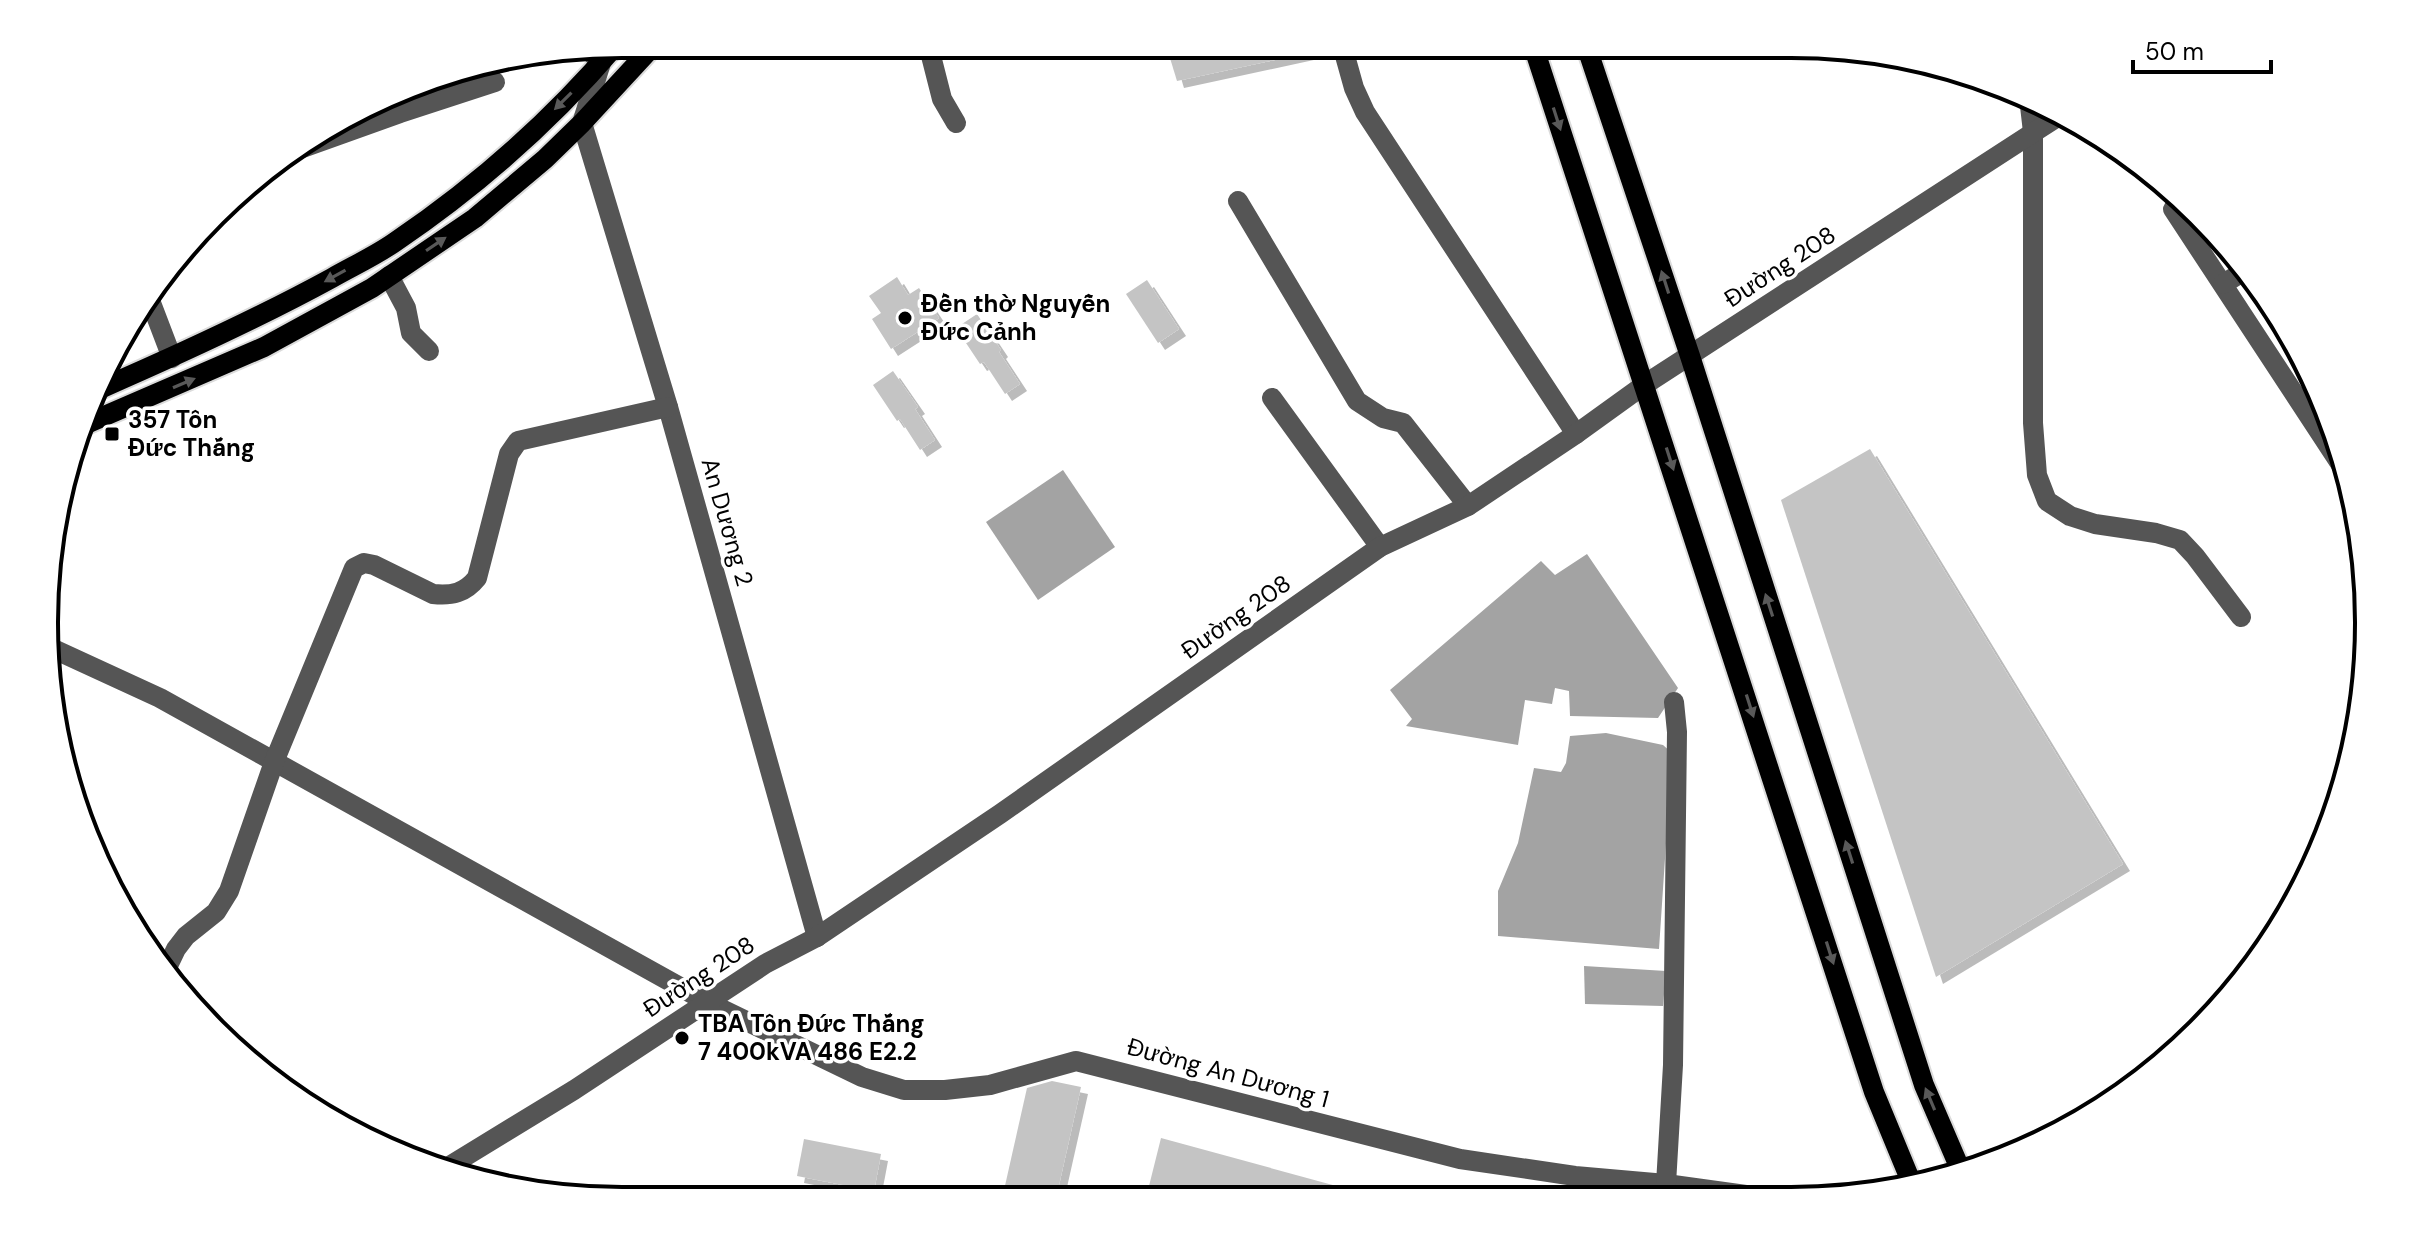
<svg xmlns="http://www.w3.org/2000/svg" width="2413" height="1245" viewBox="0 0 2413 1245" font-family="'DM Sans',sans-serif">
	<defs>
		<filter id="shadow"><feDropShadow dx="7" dy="7" stdDeviation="0" flood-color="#0004"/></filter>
	</defs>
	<rect width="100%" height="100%" fill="#fff"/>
	<g fill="#a3a3a3">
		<path d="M1063 470 1115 547 1038 600 986 522Z"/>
		<path d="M1587 554 1678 688 1658 718 1570 716 1569 691 1555 688 1552 704 1525 700 1518 745 1406 726 1412 719 1390 690 1541 561 1555 575Z"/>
		<path d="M1606 733 1663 745 1672 753 1659 949 1498 936V891L1518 843 1534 768 1561 772 1566 763 1570 736Z"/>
		<path d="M1584 966 1666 971 1663 1006 1585 1004Z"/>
	</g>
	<g fill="#c4c4c4" filter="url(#shadow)">
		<path d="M1166 45H1315L1316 51 1177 81Z"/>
		<path d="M897 277 908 295 919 288 939 318 891 349 872 319 881 313 869 296Z"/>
		<path d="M1147 280 1179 329 1158 343 1126 294Z"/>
		<path d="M977 314 1001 350 999 352 1020 384 1005 394 984 362 980 364 956 328Z"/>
		<path d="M893 371 918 407 915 409 935 440 920 450 900 419 897 421 873 385Z"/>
		<path d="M1870 449 2123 864 1936 977 1781 500Z"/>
		<path d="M1052 1081 1081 1087 1056 1198 1002 1199 1027 1088Z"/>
		<path d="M1161 1138 1362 1193 1361 1197 1146 1198Z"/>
		<path d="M804 1139 881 1154 874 1191 797 1176Z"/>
	</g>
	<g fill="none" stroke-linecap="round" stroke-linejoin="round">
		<defs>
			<g id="major">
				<path d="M1533 45 1874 1092 1912 1184"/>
				<path d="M1586 45 1690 356 1924 1085 1961 1171"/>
				<path d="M102 388C180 354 257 319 332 278 353 266 375 256 395 242 476 187 553 119 616 45"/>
				<path d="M86 424 264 347 372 288 475 218 545 159 582 123 655 44"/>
			</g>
		</defs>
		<use href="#major" stroke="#dbdbdb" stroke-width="24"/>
		<g stroke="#555" stroke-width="20">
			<path d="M677 44 707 49 813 44"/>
			<path d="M928 44 942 99 956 123"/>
			<path d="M1342 45 1354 88 1365 112 1576 434"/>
			<path d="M589 50 601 63 582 123 668 407 817 937"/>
			<path d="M2029 97 2033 132V423L2037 475 2047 501 2070 516 2095 524 2156 533 2180 540 2195 556 2241 617"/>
			<path d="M291 152 400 113 495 82"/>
			<path d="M1238 201 1357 401 1383 418 1403 423 1468 506"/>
			<path d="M2173 209 2347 474"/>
			<path d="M389 276 406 308 411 333 429 351"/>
			<path d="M2223 284 2246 270"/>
			<path d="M148 295 172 358"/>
			<path d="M1272 398 1380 547"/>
			<path d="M47 646 160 698 707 1002 862 1077 904 1090H945L990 1085 1076 1061 1460 1159 1575 1176 1666 1184 1753 1196"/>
			<path d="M165 972 176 949 186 936 216 912 229 891 274 762 354 568 364 563 374 565 433 594C452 596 465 593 477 578L509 454 518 441 668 407"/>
			<path d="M443 1170 574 1090 765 964 817 937 1000 814 1380 547 1468 506 1576 434 1644 385 2062 114"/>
			<path d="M1666 1184 1673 1065 1677 732 1674 702"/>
		</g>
		<use href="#major" stroke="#000" stroke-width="20"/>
	</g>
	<defs><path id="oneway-solid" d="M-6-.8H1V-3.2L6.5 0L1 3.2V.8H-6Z" transform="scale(2)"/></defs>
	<g fill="#595959">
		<use href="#oneway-solid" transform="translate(563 101) rotate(135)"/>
		<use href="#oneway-solid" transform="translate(1557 119) rotate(72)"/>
		<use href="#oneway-solid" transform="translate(436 244) rotate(-34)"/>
		<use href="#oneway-solid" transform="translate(335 276) rotate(151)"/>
		<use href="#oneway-solid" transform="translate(1665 282) rotate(-108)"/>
		<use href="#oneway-solid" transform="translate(184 383) rotate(-23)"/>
		<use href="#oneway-solid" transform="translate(1670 459) rotate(72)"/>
		<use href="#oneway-solid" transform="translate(1769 605) rotate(-108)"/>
		<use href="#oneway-solid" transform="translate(1750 706) rotate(72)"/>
		<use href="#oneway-solid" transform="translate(1849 852) rotate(-108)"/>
		<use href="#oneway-solid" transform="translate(1830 953) rotate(72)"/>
		<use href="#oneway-solid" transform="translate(1930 1099) rotate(-113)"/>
	</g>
	<g fill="#000" stroke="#fff" stroke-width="3">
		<circle cx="905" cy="318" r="8"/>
		<rect x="104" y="426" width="16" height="16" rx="4"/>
		<circle cx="682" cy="1038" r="8"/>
	</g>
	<g text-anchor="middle" stroke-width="7" stroke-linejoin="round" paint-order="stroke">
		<g font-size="24" fill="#000" stroke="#fff">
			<text transform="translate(1780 267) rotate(-33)" y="8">Đường 208</text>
			<text transform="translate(727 522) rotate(74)" y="8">An Dương 2</text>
			<text transform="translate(1236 617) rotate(-35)" y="8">Đường 208</text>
			<text transform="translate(699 977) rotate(-33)" y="8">Đường 208</text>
			<text transform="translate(1228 1073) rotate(15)" y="8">Đường An Dương 1</text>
		</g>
		<g font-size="24" font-weight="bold" fill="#000" stroke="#fff" text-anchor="start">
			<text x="921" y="312">Đền thờ Nguyễn<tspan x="921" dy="28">Đức Cảnh</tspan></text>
			<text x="128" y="428">357 Tôn<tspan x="128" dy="28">Đức Thắng</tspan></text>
			<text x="698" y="1032">TBA Tôn Đức Thắng<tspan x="698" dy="28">7 400kVA 486 E2.2</tspan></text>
		</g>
	</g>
	<path d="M0 0H2413V1245H0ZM622 58H1791A564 564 0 0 1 2355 622V623A564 564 0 0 1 1791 1187H622A564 564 0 0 1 58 623V622A564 564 0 0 1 622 58Z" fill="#fff" fill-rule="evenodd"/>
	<path fill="none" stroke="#000" stroke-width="4" d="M622 58H1791A564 564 0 0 1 2355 622V623A564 564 0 0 1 1791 1187H622A564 564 0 0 1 58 623V622A564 564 0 0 1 622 58Z"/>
	<path d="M2133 60v12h138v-12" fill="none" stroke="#000000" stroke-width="4"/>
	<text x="2145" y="60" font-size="24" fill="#000000" stroke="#ffffff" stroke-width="6" paint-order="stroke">50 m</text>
</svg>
